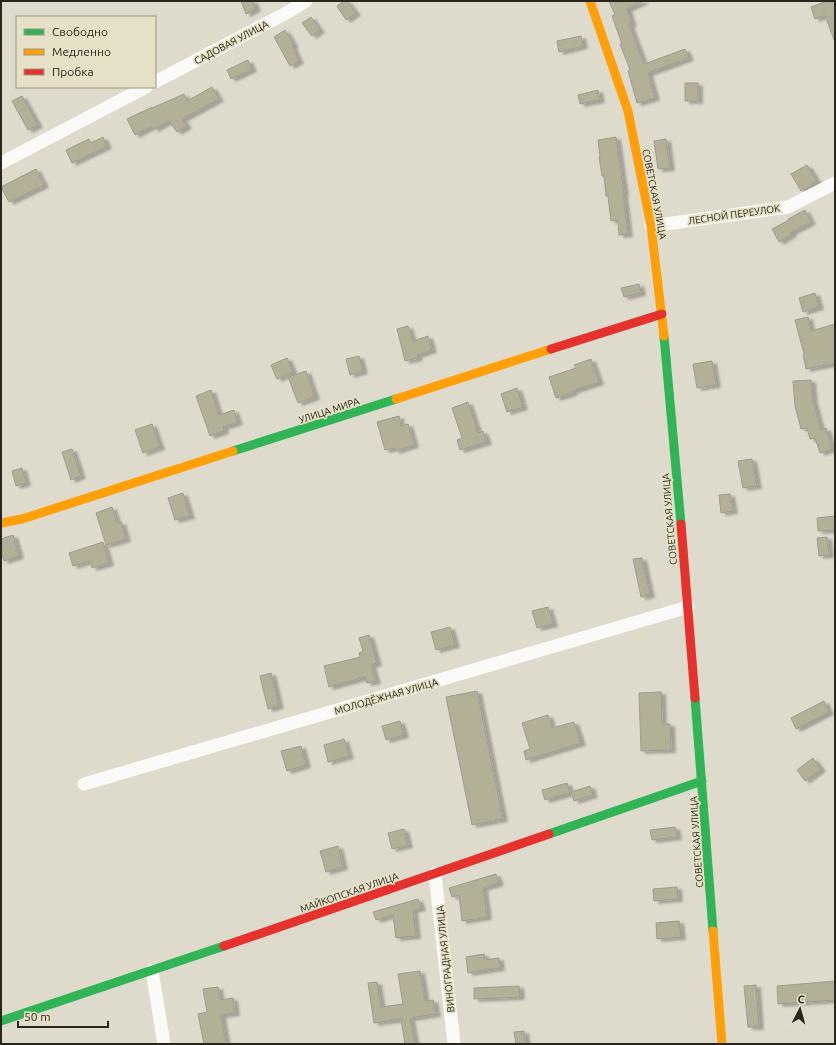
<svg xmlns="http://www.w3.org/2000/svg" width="836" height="1045" viewBox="0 0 836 1045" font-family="Ubuntu,sans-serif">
	<defs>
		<filter id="shadow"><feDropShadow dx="4.5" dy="2.5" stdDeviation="1" flood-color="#0004"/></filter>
	</defs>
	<rect width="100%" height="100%" fill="#dedbcd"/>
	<g fill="#b4b098" stroke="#9d9b90" filter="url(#shadow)">
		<path d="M241 1H253L256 9 246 14Z"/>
		<path d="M344 1H347L356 13 346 20 337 6Z"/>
		<path d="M609 1H644L627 9 632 24H629L644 64 685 49 689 58 648 73 655 98 637 103 628 71 630 70 620 44H622L612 16 615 15Z"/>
		<path d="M827 1H835V40H834L825 15 815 19 811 7Z"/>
		<path d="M311 17 320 30 312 36 302 23Z"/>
		<path d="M285 30 294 45 292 46 299 61 290 66 274 37Z"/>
		<path d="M581 36 583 46 559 52 557 41Z"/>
		<path d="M248 60 252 69 231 79 227 70Z"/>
		<rect x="685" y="83" width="13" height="18"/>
		<path d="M212 87 219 99 182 119 187 126 177 132 169 121 154 129 152 126 135 135 127 119 152 107V108L184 94 187 101Z"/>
		<path d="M598 90 600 100 580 104 578 95Z"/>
		<path d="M22 96 38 125 28 130 12 101Z"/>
		<path d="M103 137 107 146 72 163 66 150 89 139 91 143Z"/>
		<path d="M616 137 624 194H623L628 234 619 235 618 220 611 221 608 196H606L604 176H602L599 157 600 156 598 140Z"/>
		<path d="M666 139 670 168 658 169 654 141Z"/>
		<path d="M807 165 817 181 801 191 791 174Z"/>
		<path d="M36 169 44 185 9 202 1 187Z"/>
		<path d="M805 210 811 222 791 232 792 234 779 242 772 229 789 220 788 219Z"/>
		<path d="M639 284 641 293 624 297 621 288Z"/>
		<path d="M815 293 819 307 803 312 799 298Z"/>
		<path d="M808 317 811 331 835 324V363L806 369 803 354H804L795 320Z"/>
		<path d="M408 326 412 339H413V341L428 336 432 350 417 355 418 358 405 361 397 329Z"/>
		<path d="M359 356 363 371 350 375 346 359Z"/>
		<path d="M287 358 293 372 277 379 271 365Z"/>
		<path d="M591 359 599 382 572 391V393L556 398 549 377 576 368 574 365Z"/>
		<path d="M712 361 716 385 697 388 693 364Z"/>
		<path d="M306 371 315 397 298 403 288 377Z"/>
		<path d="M811 380 813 401 821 430 826 428 832 449 820 453 815 438 810 439 807 428 801 429 795 406 793 381Z"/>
		<path d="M517 388 523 407 507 412 501 394Z"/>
		<path d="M211 390 219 415 234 410 238 422 223 427 224 431 210 436 196 396Z"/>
		<path d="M468 402 478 433 483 431 487 442 460 450 457 440 462 438 452 408Z"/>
		<path d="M399 416 401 426 408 424 414 445 395 451 394 448 385 450 377 422Z"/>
		<path d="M152 424 160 447 143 453 135 430Z"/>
		<path d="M72 449 81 476 71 480 62 452Z"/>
		<path d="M752 459 757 486 743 488 738 461Z"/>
		<path d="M22 468 26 483 16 486 12 471Z"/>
		<path d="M183 493 190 516 175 520 168 498Z"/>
		<path d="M730 494 733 511 721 513 719 495Z"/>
		<path d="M112 507 117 523 121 522 126 539 106 545 96 513Z"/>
		<path d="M835 516V530L818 531 817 518Z"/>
		<path d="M13 535 19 556 4 561 1 551V539Z"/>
		<path d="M827 537 829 555 819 556 817 538Z"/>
		<path d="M103 542 109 563 92 568 90 561 73 566 69 553Z"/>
		<path d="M642 558 650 595 641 597 633 559Z"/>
		<path d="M548 607 553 624 537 628 532 611Z"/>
		<path d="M450 627 455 645 436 650 431 632Z"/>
		<path d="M369 635 377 663 371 665 376 681 367 683 365 677 329 687 324 666 360 657 359 653 363 651 359 638Z"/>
		<path d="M271 673 279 706 268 709 260 676Z"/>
		<path d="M477 691 503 819 472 825 446 697Z"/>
		<path d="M661 692 662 724H670L671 750 641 751 639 693Z"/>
		<path d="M824 701 829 712 796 729 791 718Z"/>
		<path d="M548 715 552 728 574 722 581 743 526 760 524 751 530 749 522 723Z"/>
		<path d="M400 721 404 735 386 740 382 726Z"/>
		<path d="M344 739 349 756 328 762 324 745Z"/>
		<path d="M301 746 306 765 287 771 281 751Z"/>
		<path d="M813 758 821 769 805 781 797 770Z"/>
		<path d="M567 783 570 793 545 800 542 790Z"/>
		<path d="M590 786 593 795 574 801 571 792Z"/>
		<path d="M675 827 677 837 652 840 650 830Z"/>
		<path d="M404 829 408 845 392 849 388 833Z"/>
		<path d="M338 846 343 867 326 872 320 851Z"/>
		<path d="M496 874 499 883 483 888 487 917 462 921 459 895 452 897 449 888Z"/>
		<path d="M677 887 678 899 654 901 653 889Z"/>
		<path d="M418 899 421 908 413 910 416 936 396 938 393 915 376 920 373 912Z"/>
		<path d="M679 921 681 937 657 939 656 923Z"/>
		<path d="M484 954 485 960 499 958 500 968 468 973 466 957Z"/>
		<path d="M420 971 425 1001 433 1000 436 1014 410 1018 415 1044H405L401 1019 374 1023 368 983 377 982 381 1007 403 1004 398 974Z"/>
		<path d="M835 981V1000L778 1004 777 986Z"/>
		<path d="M756 985 759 1027H748L744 986Z"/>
		<path d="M519 986 520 997 474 999V988Z"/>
		<path d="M218 987 220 1000 233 998 235 1013 221 1015 226 1044H204L198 1014 207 1012 203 989Z"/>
		<path d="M524 1031 526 1044H516L514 1032Z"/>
	</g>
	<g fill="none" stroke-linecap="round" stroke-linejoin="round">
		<g stroke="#fafaf8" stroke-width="13">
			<path d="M155 82 288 12 306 1"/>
			<path d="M1 163 146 87"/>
			<path d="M651 226 788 207 835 183"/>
			<path d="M84 784 688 607"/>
			<path d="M435 874 454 1044"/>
			<path d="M152 971 164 1044"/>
		</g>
		<g stroke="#30b455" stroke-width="9">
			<path d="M664 336 681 524"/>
			<path d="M233 451 396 399"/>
			<path d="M695 698 713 931"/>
			<path d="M549 834 702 781"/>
			<path d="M1 1021 224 946"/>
		</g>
		<g stroke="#ff9f0a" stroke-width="9">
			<path d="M590 1 628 111 651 226 664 336"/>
			<path d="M396 399 551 349"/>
			<path d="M1 523 22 519 233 451"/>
			<path d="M713 931 722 1044"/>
		</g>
		<g stroke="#e5322d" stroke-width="9">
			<path d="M551 349 662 314"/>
			<path d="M681 524 695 698"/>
			<path d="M224 946 549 834"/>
		</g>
	</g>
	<g text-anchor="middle" stroke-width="3.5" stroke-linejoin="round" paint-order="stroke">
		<g font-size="10" fill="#29271d" stroke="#e5e0c6">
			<text transform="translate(231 42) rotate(-28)" y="4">САДОВАЯ УЛИЦА</text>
			<text transform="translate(655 194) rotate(79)" y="4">СОВЕТСКАЯ УЛИЦА</text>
			<text transform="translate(734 214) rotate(-8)" y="4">ЛЕСНОЙ ПЕРЕУЛОК</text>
			<text transform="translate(329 410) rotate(-18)" y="4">УЛИЦА МИРА</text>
			<text transform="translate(669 519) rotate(-95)" y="4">СОВЕТСКАЯ УЛИЦА</text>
			<text transform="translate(386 696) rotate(-16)" y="4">МОЛОДЁЖНАЯ УЛИЦА</text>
			<text transform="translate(696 842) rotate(-94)" y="4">СОВЕТСКАЯ УЛИЦА</text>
			<text transform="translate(349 892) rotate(-19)" y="4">МАЙКОПСКАЯ УЛИЦА</text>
			<text transform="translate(445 959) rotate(-96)" y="4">ВИНОГРАДНАЯ УЛИЦА</text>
		</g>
	</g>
	<rect width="836" height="1045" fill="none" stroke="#29271d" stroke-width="4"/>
	<rect x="16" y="16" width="140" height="72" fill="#e5e0c6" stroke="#9a9682"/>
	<rect x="24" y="29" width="20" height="6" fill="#30b455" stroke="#9a9682"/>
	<text x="52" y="36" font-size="12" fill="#29271d">Свободно</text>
	<rect x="24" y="49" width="20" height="6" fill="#ff9f0a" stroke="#9a9682"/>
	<text x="52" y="56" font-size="12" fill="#29271d">Медленно</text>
	<rect x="24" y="69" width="20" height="6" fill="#e5322d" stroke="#9a9682"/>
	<text x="52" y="76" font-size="12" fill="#29271d">Пробка</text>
	<g transform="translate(800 1009) rotate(6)" stroke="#e5e0c6" stroke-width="3" paint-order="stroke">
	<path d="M0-3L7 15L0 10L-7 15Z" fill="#29271d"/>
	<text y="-6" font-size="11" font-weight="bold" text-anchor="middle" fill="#29271d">С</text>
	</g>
	<path d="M18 1021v6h90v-6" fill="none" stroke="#29271d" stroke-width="2"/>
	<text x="24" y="1021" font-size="12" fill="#29271d" stroke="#e5e0c6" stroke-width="3" paint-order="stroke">50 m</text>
</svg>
